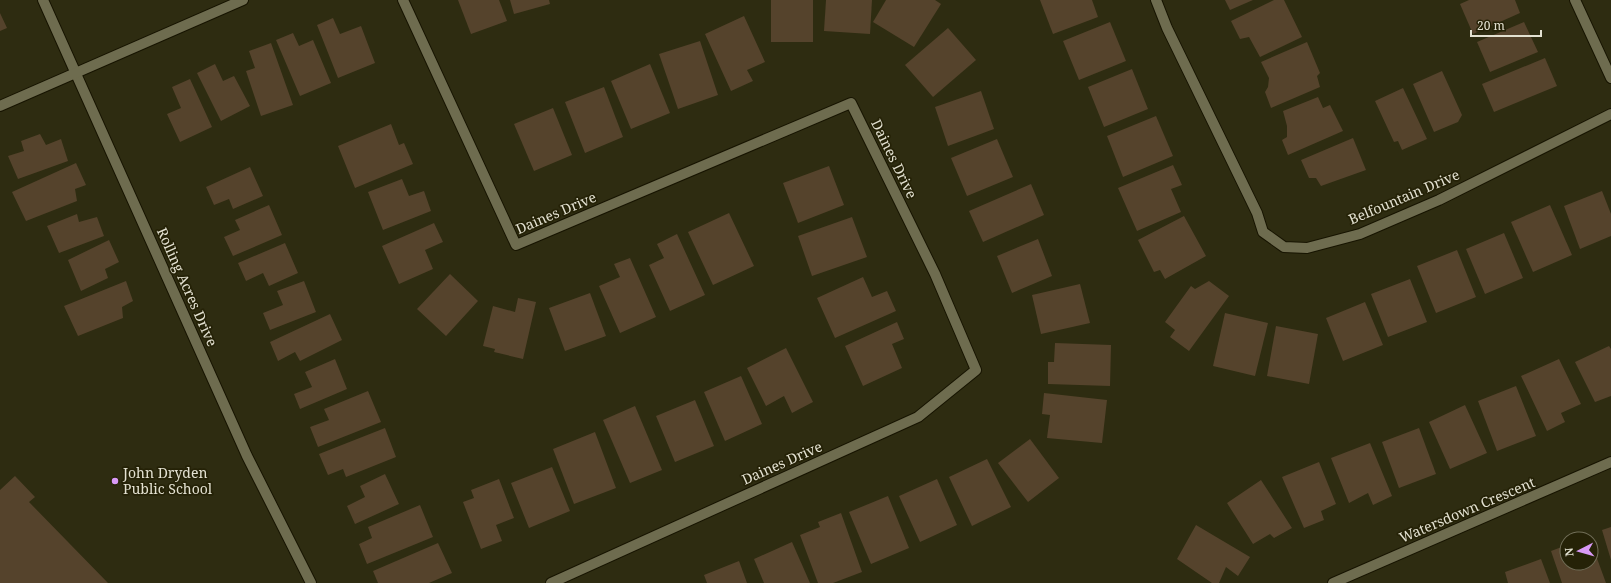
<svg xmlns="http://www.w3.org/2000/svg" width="1611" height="583" viewBox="0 0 1611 583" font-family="'Noto Serif',serif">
	<rect width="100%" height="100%" fill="#2e2c11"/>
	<g fill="#55432c">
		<path d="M458 0H499L507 21 471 34Z"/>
		<path d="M510 0H549L550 4 514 14Z"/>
		<rect x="771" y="0" width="42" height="42"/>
		<path d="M826 0H872L870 34 824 31Z"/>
		<path d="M886 0H935L941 4 914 47 873 22Z"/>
		<path d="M1040 0H1092L1098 17 1053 34Z"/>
		<path d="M1225 0H1253L1230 10Z"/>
		<path d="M1274 0H1284L1302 37 1260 57 1249 37 1240 39 1231 21Z"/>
		<path d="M1469 0H1515L1520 13 1473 34 1460 4Z"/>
		<path d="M0 13 7 28 0 31Z"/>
		<path d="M744 16 765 62 747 70 753 81 731 91 705 34Z"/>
		<path d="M333 18 340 34 361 26 375 63 338 78 317 25Z"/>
		<path d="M1110 22 1126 61 1079 80 1063 41Z"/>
		<path d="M1524 22 1538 52 1490 72 1477 42Z"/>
		<path d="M948 28 976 60 933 97 905 65Z"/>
		<path d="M293 33 299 46 313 40 331 83 300 96 276 40Z"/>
		<path d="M700 41 718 95 678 109 659 54Z"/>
		<path d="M1307 42 1320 73 1317 76 1320 87 1271 108 1265 92 1268 87 1269 78 1261 62Z"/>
		<path d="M271 43 293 105 261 116 246 71 255 68 249 51Z"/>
		<path d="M1545 58 1557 86 1494 112 1482 84Z"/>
		<path d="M215 64 223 81 234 76 250 106 221 121 197 73Z"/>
		<path d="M650 64 670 113 631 129 611 81Z"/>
		<path d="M1132 69 1148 109 1104 127 1088 87Z"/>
		<path d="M1442 71 1462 115 1458 122 1434 132 1413 84Z"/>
		<path d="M190 79 212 127 180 142 167 114 181 108 172 87Z"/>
		<path d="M604 87 623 137 585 153 565 102Z"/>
		<path d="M1403 88 1427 139 1402 150 1398 141 1394 142 1375 101Z"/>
		<path d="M981 91 994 129 948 146 935 107Z"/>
		<path d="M1318 97 1323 108 1330 105 1343 131 1288 155 1282 140 1287 137V126L1283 111Z"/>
		<path d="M553 108 572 155 534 171 514 124Z"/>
		<path d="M1156 116 1173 156 1123 177 1107 136Z"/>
		<path d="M391 124 399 145 404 143 413 164 355 188 338 146Z"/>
		<path d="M40 134 46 145 61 139 68 161 18 179 8 156 24 151 21 141Z"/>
		<path d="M1353 138 1366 170 1321 186 1316 178H1309L1301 160Z"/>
		<path d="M997 139 1013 177 967 196 951 158Z"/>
		<path d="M76 163 86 185 75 189 77 201 26 221 12 192Z"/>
		<path d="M1173 165 1182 185 1171 189 1181 212 1137 231 1118 188Z"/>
		<path d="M829 166 844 205 798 223 783 183Z"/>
		<path d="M250 167 263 196 233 209 229 199 214 205 206 187Z"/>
		<path d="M402 179 409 196 424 191 431 211 383 230 368 192Z"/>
		<path d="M1031 184 1044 215 983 242 969 211Z"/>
		<path d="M1602 191 1611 214V236L1580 249 1564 206Z"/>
		<path d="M269 205 282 235 233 256 224 237 240 230 235 220Z"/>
		<path d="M1550 205 1572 255 1533 272 1511 222Z"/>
		<path d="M729 213 754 266 713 285 688 232Z"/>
		<path d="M77 214 79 222 97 217 104 236 59 253 47 226Z"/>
		<path d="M1184 216 1206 256 1165 279 1160 270 1154 272 1138 240Z"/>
		<path d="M852 217 867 257 812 276 798 236Z"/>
		<path d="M434 223 443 242 425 250 433 269 399 284 382 246Z"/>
		<path d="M1504 233 1523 278 1485 294 1466 249Z"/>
		<path d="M677 234 705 295 670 311 649 265 664 258 657 244Z"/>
		<path d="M1038 239 1052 276 1012 293 997 256Z"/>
		<path d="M109 240 119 262 105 269 108 278 81 291 68 260Z"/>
		<path d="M285 243 298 273 269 286 263 273 246 281 238 263Z"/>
		<path d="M1457 250 1476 297 1436 313 1417 266Z"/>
		<path d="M630 258 656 317 620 333 599 286 620 277 614 264Z"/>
		<path d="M450 274 478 301 446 336 417 309Z"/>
		<path d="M863 277 872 297 887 291 896 311 835 338 817 298Z"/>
		<path d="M1410 279 1427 322 1388 337 1371 294Z"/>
		<path d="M126 281 133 301 122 307 123 318 78 336 64 306Z"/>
		<path d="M304 281 316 312 270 330 263 313 283 305 277 291Z"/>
		<path d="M1209 281 1229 296 1189 351 1170 337 1175 330 1165 322 1191 286 1195 289Z"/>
		<path d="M1080 284 1090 323 1041 334 1032 295Z"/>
		<path d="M590 293 606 336 565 351 549 308Z"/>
		<path d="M518 298 536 302 523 359 494 352 495 349 483 346 493 306 515 312Z"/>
		<path d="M1365 302 1383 345 1343 361 1326 318Z"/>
		<path d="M1225 313 1268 323 1255 376 1213 366Z"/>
		<path d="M330 314 342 340 300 361 295 352 278 361 270 342Z"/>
		<path d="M897 322 904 339 892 344 902 368 863 386 845 346Z"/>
		<path d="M1276 326 1318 334 1309 384 1267 376Z"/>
		<path d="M1055 343 1111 345 1110 386 1048 384V362H1054Z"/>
		<path d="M1609 346 1611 349V396L1595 402 1575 362Z"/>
		<path d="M786 348 813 402 792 413 784 396 766 406 747 368Z"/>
		<path d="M335 359 347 389 300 409 294 394 312 387 305 372Z"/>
		<path d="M1559 359 1581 404 1561 413 1565 422 1547 431 1521 376Z"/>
		<path d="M741 376 762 424 725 441 704 392Z"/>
		<path d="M1516 386 1536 436 1497 451 1478 401Z"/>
		<path d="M368 391 381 422 318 447 310 427 329 420 324 409Z"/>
		<path d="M1044 393 1107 400 1102 443 1047 438 1050 415 1042 414Z"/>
		<path d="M695 400 714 446 675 462 656 416Z"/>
		<path d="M1465 405 1487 453 1450 469 1429 422Z"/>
		<path d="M635 406 662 470 630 483 603 420Z"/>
		<path d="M385 428 396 457 346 477 343 469 328 475 319 454Z"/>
		<path d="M1419 428 1436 474 1399 488 1382 442Z"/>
		<path d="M595 432 616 488 574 504 553 449Z"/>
		<path d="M1030 439 1059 478 1028 502 998 463Z"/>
		<path d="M1370 443 1392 496 1373 505 1368 493 1349 503 1331 458Z"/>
		<path d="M987 459 1011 507 972 526 949 477Z"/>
		<path d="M1319 462 1336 504 1321 511 1324 520 1304 528 1282 477Z"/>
		<path d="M552 467 570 511 529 528 511 483Z"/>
		<path d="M385 474 399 504 355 524 347 506 365 497 360 486Z"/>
		<path d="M15 476 35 497 29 502 108 583H0V490Z"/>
		<path d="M499 479 514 518 496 525 502 541 481 549 463 502 474 498 471 490Z"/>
		<path d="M937 479 957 525 920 542 899 496Z"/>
		<path d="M1261 480 1292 528 1274 538 1270 534 1253 544 1227 503Z"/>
		<path d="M888 496 909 548 871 564 849 512Z"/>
		<path d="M420 505 433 537 367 564 359 544 372 538 368 527Z"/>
		<path d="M841 513 862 572 833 583H818L800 535 820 527 818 522Z"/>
		<path d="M1196 525 1250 557 1238 576 1226 567 1219 583H1212L1177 559Z"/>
		<path d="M1611 527V560L1602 530Z"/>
		<path d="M792 542 810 583H764L754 559Z"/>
		<path d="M1591 542 1606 583H1562L1551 551 1567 545V563H1591Z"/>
		<path d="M438 543 452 573 429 583H378L373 571Z"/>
		<path d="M1541 559 1550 583H1508L1505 572Z"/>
		<path d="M739 561 747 583H707L704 575Z"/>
	</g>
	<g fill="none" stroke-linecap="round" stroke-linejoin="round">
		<defs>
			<g id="minor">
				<path d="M43 0 247 456 311 583"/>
				<path d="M403 0 516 245 851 103 935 274 976 370 918 417 551 583"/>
				<path d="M1156 0 1167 28 1257 213 1263 232 1284 247 1307 248 1360 234 1439 200 1611 114"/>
				<path d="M1575 0 1611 78"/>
				<path d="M0 106 243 0"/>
				<path d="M1333 583 1611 462"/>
			</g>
		</defs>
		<use href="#minor" stroke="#171400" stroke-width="12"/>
		<use href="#minor" stroke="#6e6c4f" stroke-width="10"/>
	</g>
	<circle fill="#d99af7" stroke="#252207" stroke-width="1.5" cx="115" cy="481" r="4"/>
	<g text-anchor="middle" stroke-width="3.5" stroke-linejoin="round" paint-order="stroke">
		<g font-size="14" fill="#e3e1d1" stroke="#252207">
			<text transform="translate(894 159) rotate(64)" y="5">Daines Drive</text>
			<text transform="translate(1404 197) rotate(-23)" y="5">Belfountain Drive</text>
			<text transform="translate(556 213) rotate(-23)" y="5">Daines Drive</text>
			<text transform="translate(187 287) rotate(66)" y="5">Rolling Acres Drive</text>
			<text transform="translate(782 463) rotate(-24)" y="5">Daines Drive</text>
			<text transform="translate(1467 510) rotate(-23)" y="5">Watersdown Crescent</text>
		</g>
		<g font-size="14" fill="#e3e1d1" stroke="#252207" text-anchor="start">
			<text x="123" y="478">John Dryden<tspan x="123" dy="16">Public School</tspan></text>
		</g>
	</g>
	<g transform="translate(1579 551) rotate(264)"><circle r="19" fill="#252207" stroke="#716e58"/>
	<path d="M0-3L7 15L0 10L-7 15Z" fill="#d99af7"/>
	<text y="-6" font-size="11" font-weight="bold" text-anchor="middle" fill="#e3e1d1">N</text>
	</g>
	<path d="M1471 30v6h70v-6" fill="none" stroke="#e3e1d1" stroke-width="2"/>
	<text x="1477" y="30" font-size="12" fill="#e3e1d1" stroke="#252207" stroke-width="3" paint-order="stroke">20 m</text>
</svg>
